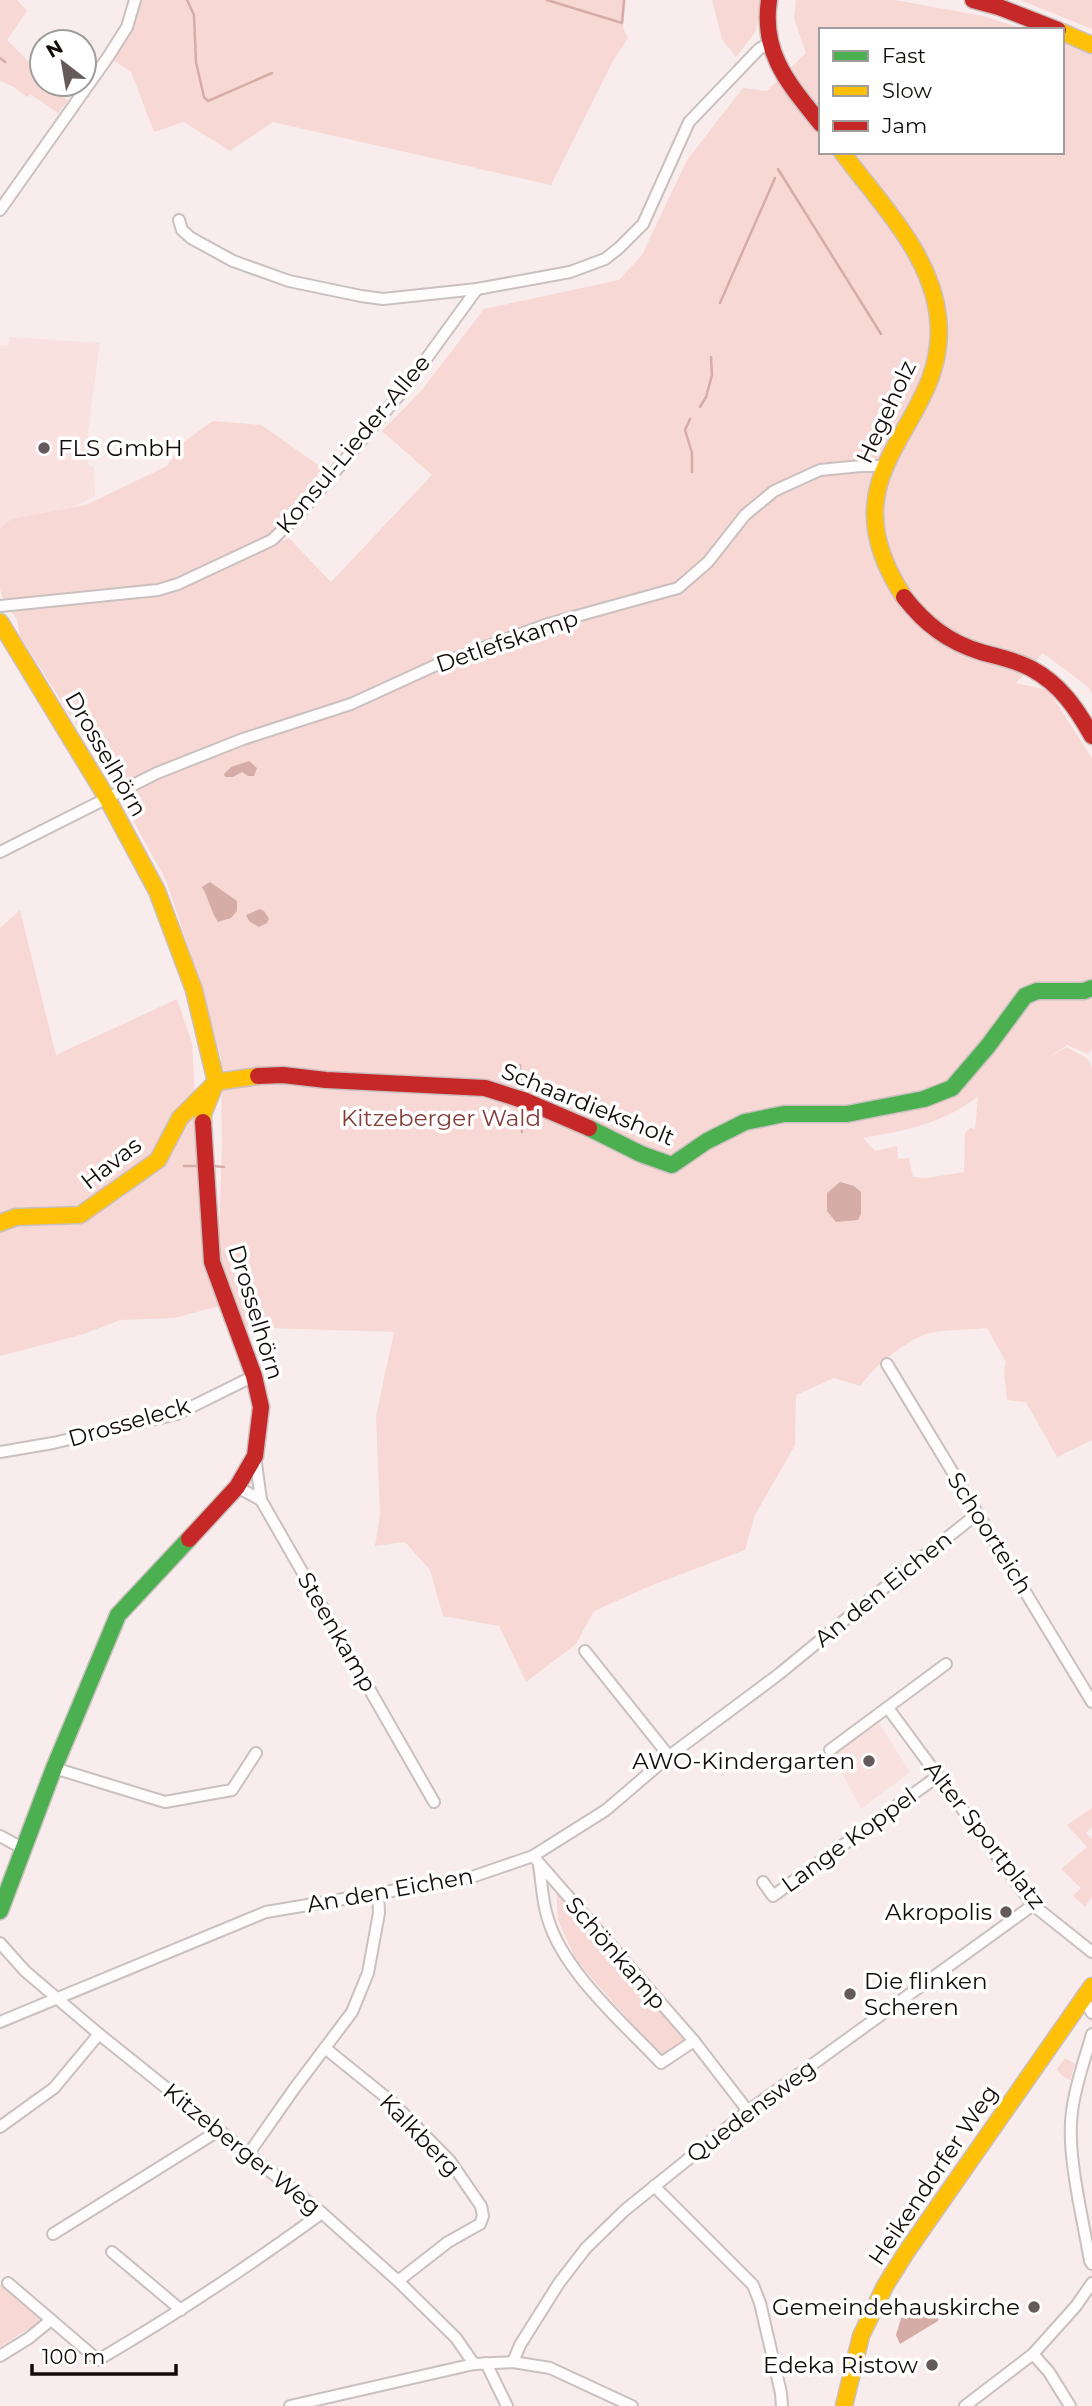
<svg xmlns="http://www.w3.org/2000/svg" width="1092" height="2406" viewBox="0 0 1092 2406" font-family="Montserrat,sans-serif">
	<rect width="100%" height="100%" fill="#f8edec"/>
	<g fill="#f9e1df">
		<path d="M10 337 100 343 88 431V464L94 468 95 496 68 510 11 519 0 529V345L8 346Z"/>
		<path d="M875 1717 910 1772 861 1809 830 1750Z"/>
	</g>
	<g fill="#f7d8d5" fill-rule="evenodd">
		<path d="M0 0H17L27 11 7 40 42 75V84H51L68 101 58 113 30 94 27 97 12 86 0 81Z"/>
		<path d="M135 0H626L623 28 628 38 613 61 551 185 273 122 230 151 184 122 154 132 131 72 108 57Z"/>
		<path d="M712 0H761L756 31 736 57 722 39Z"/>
		<path d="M796 0H895L983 16 1028 30H821V152H1062V41L1092 55V693L1088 687 1043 653 1016 683 1048 690 1092 758V1049L1088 1054 1067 1045 1048 1058 1067 1047 1088 1059 1092 1068V1440L1057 1457 1026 1402 1007 1400 1004 1371 1006 1362 987 1328C969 1330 942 1329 926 1334 906 1341 871 1368 861 1386L834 1378 796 1395 795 1445 755 1515 745 1550 650 1586 594 1611 576 1644 526 1682 499 1626 443 1616 430 1570 405 1542 375 1546 380 1515 376 1416 394 1332 241 1327 218 1260 222 1145 221 1059 200 982 166 880 108 775 20 636 17 620 3 599 0 589V529L11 519 86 505 167 466 185 441 213 421 261 425 327 471 284 524 269 546 289 538 331 582 432 475 382 431 421 391 484 309 619 280 642 255 687 160 743 88 767 91 806 53 794 18ZM978 1096 975 1129 970 1128 965 1133 964 1172 927 1178 913 1177 909 1158 898 1159 897 1146 875 1151 863 1138C902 1132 947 1122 978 1096Z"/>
		<path d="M1020 0H1092V29Z"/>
		<path d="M20 910 56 1055 177 999 192 1043 204 1259 220 1306 174 1318 120 1320 84 1334 0 1356V928Z"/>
		<path d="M1092 1808V1827L1086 1833 1092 1839V1897L1085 1907 1073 1896 1081 1888 1061 1869 1087 1847 1067 1825Z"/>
		<path d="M556 1888 685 2041 662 2058 576 1960 558 1920Z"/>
		<path d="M1065 2058 1075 2064 1070 2080 1061 2075 1057 2069Z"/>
		<path d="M0 2284 44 2319 0 2347Z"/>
	</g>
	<g fill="#d6aca7">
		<path d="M249 761 257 768 254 776H248L242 772 233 777H225L224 774 231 767Z"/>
		<path d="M210 882 237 901V911L231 918 218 922C210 910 209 899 202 887Z"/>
		<path d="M260 909 264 911 269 919 267 923 259 927 249 921 246 915Z"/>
		<path d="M840 1182 854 1186 861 1192V1214L858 1220 836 1222 827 1211V1193Z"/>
		<path d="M915 2301 939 2315 938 2321 900 2344 896 2335C900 2324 903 2304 915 2301Z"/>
	</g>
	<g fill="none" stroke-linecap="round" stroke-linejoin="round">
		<g stroke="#d6aca7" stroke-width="2.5">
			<path d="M187 0 194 15 196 62 204 97 208 101 272 73"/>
			<path d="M547 0 622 23 624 0"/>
			<path d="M0 58 5 62"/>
			<path d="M778 169 881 334"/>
			<path d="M720 303 775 178"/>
			<path d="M700 407 706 397 712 375 711 357"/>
			<path d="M690 419 685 430 692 453V472"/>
			<path d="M520 1065 522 1094"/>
			<path d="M521 1113 522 1132"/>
			<path d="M184 1166H200"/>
			<path d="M213 1166 224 1167"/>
		</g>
		<defs>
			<g id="street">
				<path d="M0 210 108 57 127 27 135 0"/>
				<path d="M179 220 182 230 191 238 233 261 289 281 361 296 383 299 477 289 570 272 605 259 619 248 643 224 689 122 759 49 769 43"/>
				<path d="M0 606 158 590 178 584 272 540 302 511 405 388 477 289"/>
				<path d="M0 852 157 773 243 739 351 704 434 666 548 624 678 588 708 562 745 515 774 491 820 470 861 466H883"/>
				<path d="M887 1364 1092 1702"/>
				<path d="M0 1452 53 1443 177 1414 254 1376"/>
				<path d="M255 1456 261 1500 434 1802"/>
				<path d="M237 1487 261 1500"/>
				<path d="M585 1651 669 1756"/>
				<path d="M888 1708 1033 1905 1092 1952"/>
				<path d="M830 1750 946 1664"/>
				<path d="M54 1768 165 1802 232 1790 256 1753"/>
				<path d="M0 1836 22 1848"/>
				<path d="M533 1856 694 2041 748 2111"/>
				<path d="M539 1865C542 1883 542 1902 548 1919 563 1971 624 2024 661 2063L694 2041"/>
				<path d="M763 1882 773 1896 938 1776"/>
				<path d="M0 1943 25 1971 99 2034 322 2213 398 2281 456 2338 474 2364"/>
				<path d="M1081 2000 1087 2005 1092 2013"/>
				<path d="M0 2022 266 1912 469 1878 533 1856 606 1810 669 1756 779 1674 890 1583 977 1514"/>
				<path d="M1092 2034C1085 2059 1075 2085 1072 2112 1066 2153 1083 2219 1090 2261L1092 2264"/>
				<path d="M325 2048 393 2103 450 2161 481 2206 483 2216 480 2224 448 2242 398 2281"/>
				<path d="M0 2127 54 2088 99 2034"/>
				<path d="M247 2156 294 2089 352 2012 368 1973 379 1913 378 1893"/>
				<path d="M654 2186 753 2285 760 2303 781 2393 782 2406"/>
				<path d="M53 2234 218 2131"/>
				<path d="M112 2252 181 2310"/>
				<path d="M8 2283 98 2360C175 2315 249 2266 322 2213"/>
				<path d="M1033 2354 1049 2372 1070 2406"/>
				<path d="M0 2356 29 2338 51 2320"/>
				<path d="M513 2362 520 2345 559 2283 586 2248 625 2210 748 2111 1033 1905"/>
				<path d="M486 2363 507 2406"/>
				<path d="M290 2406 474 2364 513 2362 550 2368 632 2406"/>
				<path d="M965 2406 1033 2354 1076 2306 1092 2283"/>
			</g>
			<g id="fast">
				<path d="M589 1128 641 1154 672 1165 707 1141 745 1122 784 1114H847L924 1099 952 1088 988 1046 1025 996 1037 991H1084L1092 988"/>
				<path d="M0 1911 54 1768 118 1615 189 1539"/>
			</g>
			<g id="slow">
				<path d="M1062 32 1092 45"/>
				<path d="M842 152C878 201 931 253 938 317 951 427 818 466 904 597"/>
				<path d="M0 622 107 798 157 891 194 990 216 1082 203 1114V1122"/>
				<path d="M0 1223 16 1217 80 1215 158 1160 180 1118 216 1082 258 1076"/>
				<path d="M844 2406 861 2336 885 2286 907 2251 1092 1986"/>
			</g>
			<g id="jam">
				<path d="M769 0C761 54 789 84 821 124"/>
				<path d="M973 0 999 7 1058 30"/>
				<path d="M904 597C925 624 948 642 981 652 998 657 1016 660 1032 669 1060 684 1077 709 1092 736"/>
				<path d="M258 1076 283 1075 326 1080 485 1088 526 1101 589 1128"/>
				<path d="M189 1539 237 1487 255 1456 261 1407 254 1376 212 1262 203 1122"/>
			</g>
		</defs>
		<use href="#street" stroke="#cac0bf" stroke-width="14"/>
		<use href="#fast" stroke="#cac0bf" stroke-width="19"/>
		<use href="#slow" stroke="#cac0bf" stroke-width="19"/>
		<use href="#jam" stroke="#cac0bf" stroke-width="19"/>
		<use href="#street" stroke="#fefcfc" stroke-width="10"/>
		<use href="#fast" stroke="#4caf50" stroke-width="16"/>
		<use href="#slow" stroke="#ffc107" stroke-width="16"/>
		<use href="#jam" stroke="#c62828" stroke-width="16"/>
	</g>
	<g fill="#635a59" stroke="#fff" stroke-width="2.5">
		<circle cx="44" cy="448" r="7"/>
		<circle cx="869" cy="1761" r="7"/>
		<circle cx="1006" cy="1912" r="7"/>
		<circle cx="850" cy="1994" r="7"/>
		<circle cx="1034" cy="2307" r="7"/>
		<circle cx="932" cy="2365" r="7"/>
	</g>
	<g text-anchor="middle" stroke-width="7" stroke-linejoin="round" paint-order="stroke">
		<g font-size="23" fill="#130b0a" stroke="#fff">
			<text transform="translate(886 412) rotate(-65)" y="8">Hegeholz</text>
			<text transform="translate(353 444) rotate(-50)" y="8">Konsul-Lieder-Allee</text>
			<text transform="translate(507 641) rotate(-19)" y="8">Detlefskamp</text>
			<text transform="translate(106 754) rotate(60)" y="8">Drosselhörn</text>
			<text transform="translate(588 1104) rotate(22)" y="8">Schaardieksholt</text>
			<text transform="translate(111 1163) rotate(-38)" y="8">Havas</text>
			<text transform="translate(256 1312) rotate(73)" y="8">Drosselhörn</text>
			<text transform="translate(129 1422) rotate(-16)" y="8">Drosseleck</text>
			<text transform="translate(990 1533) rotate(58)" y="8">Schoorteich</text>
			<text transform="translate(883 1589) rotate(-39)" y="8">An den Eichen</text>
			<text transform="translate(337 1632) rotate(60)" y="8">Steenkamp</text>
			<text transform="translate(985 1835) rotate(52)" y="8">Alter Sportplatz</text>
			<text transform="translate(849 1840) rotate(-36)" y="8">Lange Koppel</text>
			<text transform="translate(390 1890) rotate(-10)" y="8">An den Eichen</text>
			<text transform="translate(616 1953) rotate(49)" y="8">Schönkamp</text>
			<text transform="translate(751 2111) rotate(-37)" y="8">Quedensweg</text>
			<text transform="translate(420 2135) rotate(46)" y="8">Kalkberg</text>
			<text transform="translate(242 2149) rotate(39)" y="8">Kitzeberger Weg</text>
			<text transform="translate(933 2175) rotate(-56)" y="8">Heikendorfer Weg</text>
		</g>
		<g font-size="23" fill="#130b0a" stroke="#fff" text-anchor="end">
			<text x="58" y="456" text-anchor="start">FLS GmbH</text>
			<text x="855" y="1769">AWO-Kindergarten</text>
			<text x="992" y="1920">Akropolis</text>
			<text x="864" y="1989" text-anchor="start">Die flinken<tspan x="864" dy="26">Scheren</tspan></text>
			<text x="1020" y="2315">Gemeindehauskirche</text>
			<text x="918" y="2373">Edeka Ristow</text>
		</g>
		<g font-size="23" fill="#833c38" stroke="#fff">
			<text x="441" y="1126">Kitzeberger Wald</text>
		</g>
	</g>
	<rect x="819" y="28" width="245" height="126" fill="#ffffff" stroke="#a19d9d" stroke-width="2"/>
	<rect x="833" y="51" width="35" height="10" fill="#4caf50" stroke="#a19d9d" stroke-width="2"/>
	<text x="882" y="63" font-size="21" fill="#130b0a">Fast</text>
	<rect x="833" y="86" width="35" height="10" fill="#ffc107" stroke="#a19d9d" stroke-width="2"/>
	<text x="882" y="98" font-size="21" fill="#130b0a">Slow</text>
	<rect x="833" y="121" width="35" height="10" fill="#c62828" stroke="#a19d9d" stroke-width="2"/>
	<text x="882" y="133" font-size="21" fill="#130b0a">Jam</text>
	<g transform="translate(63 63) rotate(329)"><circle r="33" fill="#ffffff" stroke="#a19d9d" stroke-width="2"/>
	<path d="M0-5L12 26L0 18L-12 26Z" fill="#635a59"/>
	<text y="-10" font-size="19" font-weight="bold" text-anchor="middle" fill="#130b0a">N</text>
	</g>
	<path d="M32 2364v10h144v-10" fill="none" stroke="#130b0a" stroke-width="3.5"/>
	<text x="42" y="2364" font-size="21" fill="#130b0a" stroke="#ffffff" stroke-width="5" paint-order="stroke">100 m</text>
</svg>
